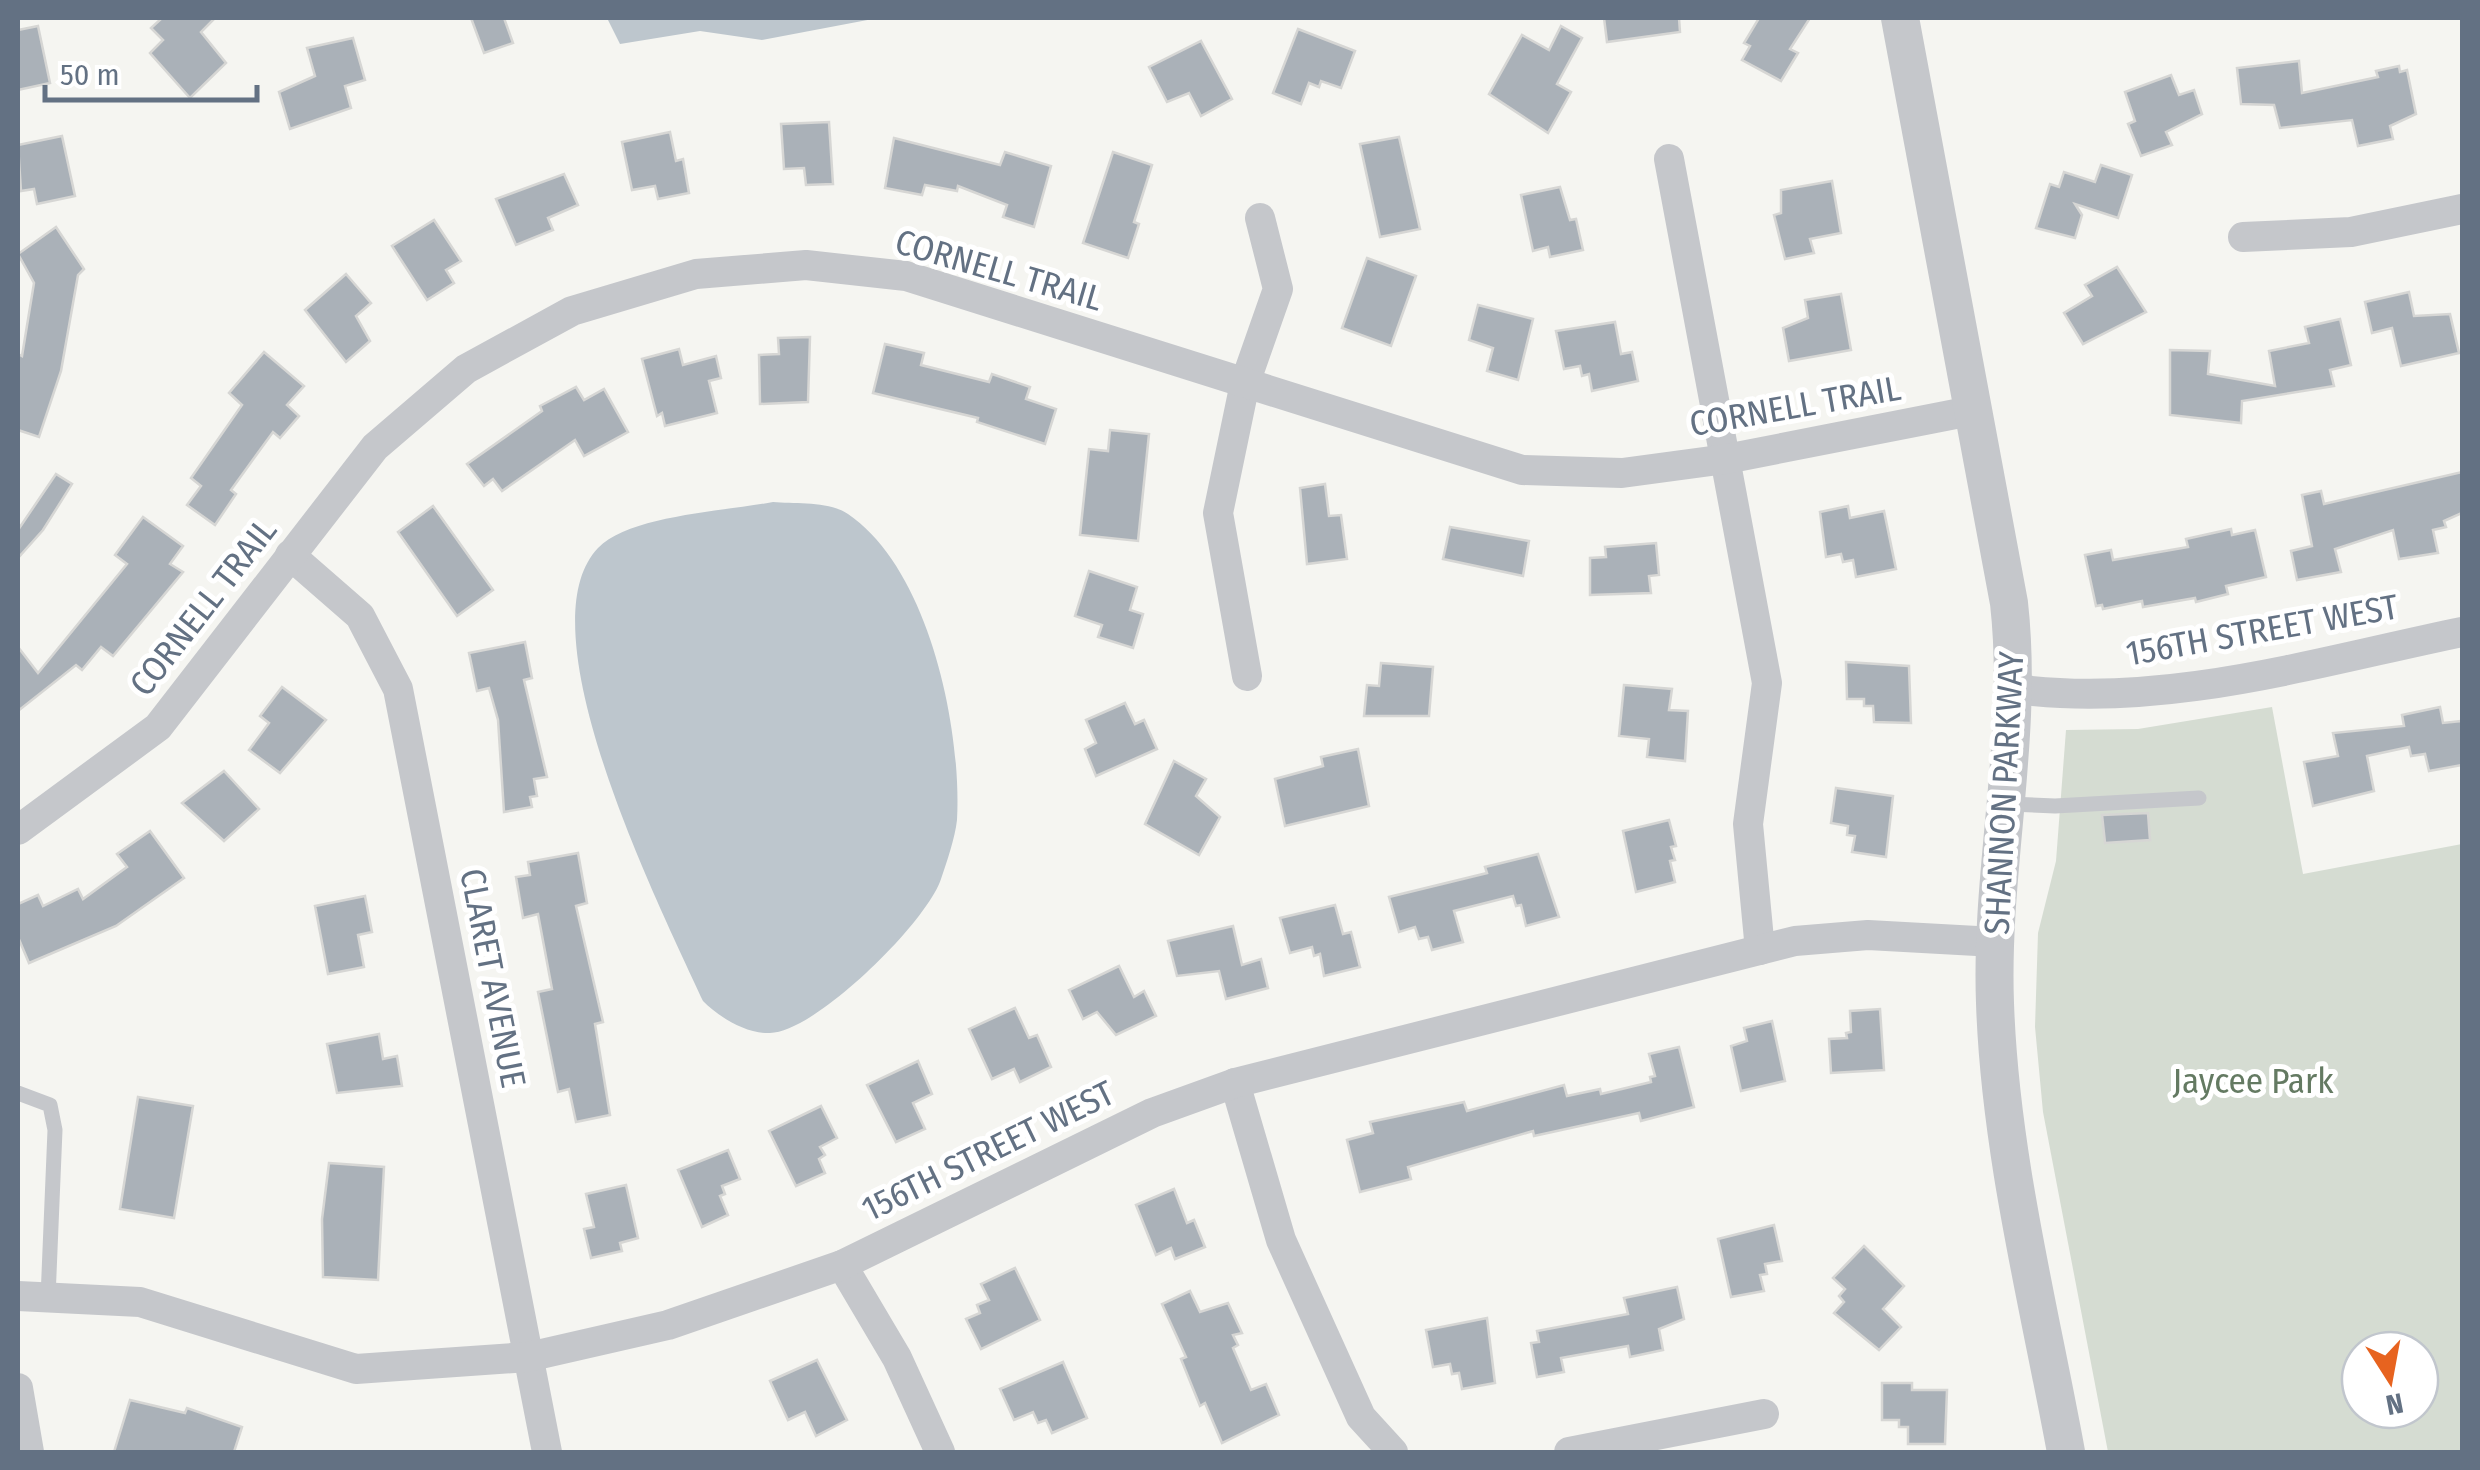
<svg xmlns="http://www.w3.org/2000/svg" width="2480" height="1470" viewBox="0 0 2480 1470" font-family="'Fira Sans Condensed',sans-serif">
	<rect width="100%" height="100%" fill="#f5f5f1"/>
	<path fill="#d5dcd2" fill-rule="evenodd" d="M2272 707 2303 874 2462 844V1452H2108L2043 1112 2035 1027 2038 933 2056 861 2066 730 2138 729ZM2360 1350H2420V1410H2360Z"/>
	<g fill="#bdc6cd">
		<path d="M607 18H878L762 40 700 31 620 44Z"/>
		<path d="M773 502C795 504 829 501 848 514 929 569 962 728 957 820 955 838 947 861 941 879 927 922 816 1032 770 1033 746 1034 719 1017 703 1001 663 913 520 630 598 548 630 515 727 511 773 502Z"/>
	</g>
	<g fill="#aab1b8" stroke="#d6d6d4" stroke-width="2.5">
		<path d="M162 18H215L201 32 226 63 190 98 150 53 163 40 151 28Z"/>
		<path d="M471 18H504L513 43 484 53Z"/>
		<path d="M1604 18H1679L1680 32 1607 42Z"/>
		<path d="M1759 18H1810L1790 49 1798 53 1781 81 1742 60 1750 46 1744 43Z"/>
		<path d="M38 26 50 83 18 90V30Z"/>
		<path d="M1561 26 1582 38 1557 84 1571 92 1548 133 1489 94 1522 35 1549 50Z"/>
		<path d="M1298 29 1355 51 1341 88 1321 81 1319 87 1309 83 1301 104 1273 93Z"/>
		<path d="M353 38 365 80 345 86 351 108 290 129 279 92 315 76 307 48Z"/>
		<path d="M1201 41 1232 99 1201 116 1189 93 1167 102 1149 67Z"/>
		<path d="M2299 61 2302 93 2378 77 2376 71 2399 66 2400 72 2407 70 2416 114 2390 126 2393 139 2358 146 2352 120 2280 128 2274 105 2241 104 2237 68Z"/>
		<path d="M2171 75 2179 95 2194 90 2202 114 2166 132 2172 145 2141 156 2128 124 2135 121 2125 92Z"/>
		<path d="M829 122 833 184 806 185 804 168 784 169 781 124Z"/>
		<path d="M670 132 676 161 683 159 689 193 658 199 655 186 632 190 622 142Z"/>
		<path d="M62 136 75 196 37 204 34 189 21 191 18 145Z"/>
		<path d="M1399 137 1420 229 1380 237 1360 144Z"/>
		<path d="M894 138 1000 165 1005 152 1051 166 1034 227 1003 217 1007 205 958 186 957 191 925 185 922 195 885 188Z"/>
		<path d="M1113 152 1152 165 1134 222 1139 224 1128 258 1083 243Z"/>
		<path d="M2101 165 2132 175 2118 218 2075 204 2082 215 2075 238 2036 228 2050 184 2059 187 2064 172 2095 182Z"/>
		<path d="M564 174 578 205 548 218 553 230 516 245 496 199Z"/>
		<path d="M1832 181 1841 233 1810 239 1814 253 1785 259 1774 215 1781 213V190Z"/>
		<path d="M1560 187 1570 220 1576 219 1583 250 1550 257 1548 247 1533 251 1521 195Z"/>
		<path d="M434 220 461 261 446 270 454 283 427 300 392 246Z"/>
		<path d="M56 227 84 269 78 275 61 371 39 437 18 430V354L22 356 34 283 18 254Z"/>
		<path d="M1367 258 1416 276 1391 346 1342 328Z"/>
		<path d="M2117 267 2146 312 2083 344 2064 313 2092 296 2085 285Z"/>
		<path d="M346 274 371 303 356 316 370 341 346 362 305 310Z"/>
		<path d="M2409 292 2414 316 2450 314 2459 353 2401 366 2392 328 2372 333 2365 302Z"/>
		<path d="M1841 294 1851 350 1789 361 1783 328 1808 318 1805 300Z"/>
		<path d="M1478 305 1533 319 1518 380 1487 371 1493 348 1469 340Z"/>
		<path d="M2340 319 2351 365 2330 370 2334 386 2242 401 2241 423 2170 415V350L2210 351 2208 374 2275 386 2269 351 2309 343 2305 327Z"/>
		<path d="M1615 322 1621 354 1632 352 1638 381 1592 391 1589 374 1582 376 1580 366 1564 369 1556 331Z"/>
		<path d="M810 337 808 402 760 404 759 355 779 354 778 338Z"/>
		<path d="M885 344 924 353 921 365 989 382 992 374 1030 387 1026 399 1056 409 1045 444 977 422 978 418 873 393Z"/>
		<path d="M679 349 683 365 716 356 721 378 709 381 717 413 665 426 662 413 657 416 642 359Z"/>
		<path d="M264 352 304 386 287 405 299 416 280 438 273 432 231 490 236 494 215 525 187 505 201 486 191 478 242 405 229 393Z"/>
		<path d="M576 387 584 400 604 389 628 432 584 456 575 440 502 491 493 479 484 486 467 464 542 411 540 406Z"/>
		<path d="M1110 430 1149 434 1138 541 1080 535 1089 449 1108 451Z"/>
		<path d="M2462 472V513L2444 521 2446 527 2433 530 2438 553 2399 559 2393 530 2335 549 2341 572 2297 580 2291 551 2312 546 2302 495 2321 491 2324 504Z"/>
		<path d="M56 474 72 484 43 530 18 558V530Z"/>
		<path d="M1325 484 1329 516 1341 515 1347 559 1307 564 1300 488Z"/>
		<path d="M433 506 493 590 457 616 398 532Z"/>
		<path d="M1848 506 1850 518 1884 511 1896 569 1856 577 1853 560 1843 562 1841 554 1826 557 1820 512Z"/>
		<path d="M143 517 183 546 170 564 183 572 113 656 101 647 82 670 76 665 18 711V647L38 673 127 564 115 555Z"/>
		<path d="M1450 527 1529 541 1523 576 1443 559Z"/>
		<path d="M2231 529 2232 535 2255 530 2266 577 2226 586 2228 594 2196 602 2195 598 2143 607 2142 601 2103 609 2102 605 2096 606 2085 555 2111 550 2113 560 2188 547 2186 539Z"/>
		<path d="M1656 543 1659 575 1649 576 1651 593 1590 595V558L1606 557 1605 547Z"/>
		<path d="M1089 571 1137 587 1130 610 1143 614 1133 648 1098 637 1102 625 1075 616Z"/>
		<path d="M525 642 532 678 524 680 547 777 534 779 537 796 530 797 532 807 504 812 498 720 489 688 477 691 469 653Z"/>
		<path d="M1846 662 1909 666 1911 723 1874 722 1873 706H1864V699H1847Z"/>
		<path d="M1381 663 1433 667 1429 716H1364L1367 685 1379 686Z"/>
		<path d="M1624 685 1672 689 1669 710 1688 711 1685 761 1647 757 1649 739 1619 736Z"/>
		<path d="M282 687 326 720 280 773 249 750 269 723 260 716Z"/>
		<path d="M1125 703 1135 724 1144 720 1157 749 1096 776 1085 749 1096 743 1086 720Z"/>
		<path d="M2440 707 2443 723 2462 721V765L2429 771 2425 754 2411 756 2409 747 2367 756 2374 791 2313 806 2304 762 2338 756 2333 733 2404 726 2402 715Z"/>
		<path d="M1358 749 1369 806 1285 826 1275 779 1323 766 1321 757Z"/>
		<path d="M1174 761 1206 779 1196 796 1220 817 1199 855 1145 824Z"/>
		<path d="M224 771 259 809 224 841 182 803Z"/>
		<path d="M1836 788 1893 796 1886 857 1852 852 1855 836 1847 835 1848 826 1831 823Z"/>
		<path d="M2148 813 2150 840 2105 843 2102 815Z"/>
		<path d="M1669 820 1676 846 1671 847 1675 860 1670 861 1675 882 1636 892 1623 831Z"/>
		<path d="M150 831 184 878 116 926 29 963 18 937V904L38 895 43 906 78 889 83 899 127 867 117 854Z"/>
		<path d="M578 853 587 903 576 906 603 1022 595 1024 610 1115 576 1122 569 1089 558 1092 538 992 552 989 538 914 523 918 516 877 530 875 528 862Z"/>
		<path d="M1538 854 1559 917 1526 926 1521 905 1516 906 1513 896 1454 911 1463 942 1432 950 1428 937 1419 939 1415 927 1399 932 1389 897 1487 873 1485 867Z"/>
		<path d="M365 896 372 932 358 935 364 967 328 974 315 906Z"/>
		<path d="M1335 905 1343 934 1351 932 1360 967 1324 976 1320 954 1314 956 1312 947 1290 953 1280 918Z"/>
		<path d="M1233 926 1242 965 1261 959 1268 988 1226 999 1219 971 1177 976 1168 941Z"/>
		<path d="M1119 966 1134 997 1144 991 1156 1016 1116 1035 1097 1012 1083 1019 1069 990Z"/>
		<path d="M1015 1008 1029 1038 1037 1035 1051 1067 1020 1082 1014 1069 992 1079 969 1029Z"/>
		<path d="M1880 1009 1884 1070 1831 1073 1829 1039 1847 1038 1846 1033 1851 1032 1850 1011Z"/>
		<path d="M1772 1021 1785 1081 1741 1091 1731 1046 1747 1041 1744 1028Z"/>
		<path d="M379 1034 383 1059 397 1056 402 1086 337 1093 327 1044Z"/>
		<path d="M1679 1047 1694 1107 1641 1121 1639 1113 1534 1136 1533 1131 1408 1167 1411 1179 1360 1192 1347 1140 1373 1133 1370 1122 1464 1102 1467 1111 1564 1085 1567 1096 1600 1089 1601 1094 1651 1082 1650 1077 1655 1076 1649 1054Z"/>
		<path d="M918 1061 932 1094 913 1103 925 1129 896 1142 867 1085Z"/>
		<path d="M138 1097 193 1106 174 1218 120 1209Z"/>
		<path d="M821 1106 837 1138 820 1147 825 1155 819 1159 825 1173 796 1186 769 1131Z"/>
		<path d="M728 1150 740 1179 722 1186 725 1194 720 1196 728 1215 702 1227 678 1170Z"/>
		<path d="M329 1163 384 1167 378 1280 323 1277 322 1219Z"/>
		<path d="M626 1185 638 1238 620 1243 622 1251 591 1258 584 1229 594 1227 586 1194Z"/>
		<path d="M1174 1189 1187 1223 1194 1220 1205 1247 1175 1259 1171 1248 1156 1255 1136 1205Z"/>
		<path d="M1774 1225 1782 1261 1765 1264 1767 1274 1760 1275 1764 1291 1731 1297 1718 1239Z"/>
		<path d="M1864 1246 1904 1286 1883 1309 1901 1327 1879 1350 1834 1313 1844 1302 1839 1296 1845 1289 1833 1278Z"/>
		<path d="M1015 1268 1040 1320 981 1349 966 1319 980 1313 977 1305 989 1300 981 1284Z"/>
		<path d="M1677 1287 1684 1319 1659 1329 1663 1350 1630 1357 1628 1346 1561 1358 1564 1372 1537 1377 1531 1343 1539 1342 1537 1331 1628 1314 1624 1298Z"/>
		<path d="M1190 1291 1200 1312 1228 1303 1242 1333 1233 1335 1238 1345 1233 1348 1251 1390 1266 1384 1279 1415 1222 1443 1205 1403 1200 1406 1181 1359 1186 1357 1162 1304Z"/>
		<path d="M1487 1318 1495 1383 1462 1389 1459 1373 1452 1374 1450 1364 1433 1367 1426 1330Z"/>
		<path d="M817 1360 847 1420 816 1436 805 1412 788 1420 770 1381Z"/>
		<path d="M1063 1362 1087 1418 1052 1433 1046 1420 1038 1423 1033 1412 1014 1420 1000 1389Z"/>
		<path d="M1882 1383H1912V1390H1947L1945 1444H1908V1427H1899V1420H1882Z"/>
		<path d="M130 1400 185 1413 187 1408 242 1427 234 1452H114Z"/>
	</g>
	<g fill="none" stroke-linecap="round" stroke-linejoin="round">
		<g stroke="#c5c7cb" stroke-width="15">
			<path d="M2009 804 2055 806 2199 798"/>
			<path d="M18 1093 50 1105 55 1130 48 1298"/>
		</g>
		<g stroke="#c5c7cb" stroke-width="30">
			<path d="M1669 159 1767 683 1748 824 1760 950"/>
			<path d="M2243 237 2351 232 2462 209"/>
			<path d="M290 555 360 616 398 689 547 1452"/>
			<path d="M1247 676 1218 513 1245 383 1278 289 1260 218"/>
			<path d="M2015 689C2164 709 2316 662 2462 632"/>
			<path d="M18 830 158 727 375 447 466 369 572 311 696 274 806 265 906 276 1522 470 1622 473 1726 459 1976 410"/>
			<path d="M1235 1083 1281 1240 1361 1417 1393 1452"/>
			<path d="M842 1265 897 1358 940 1452"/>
			<path d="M18 1296 140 1302 356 1369 528 1357 668 1325 842 1265 1152 1113 1235 1083 1795 941 1868 935 1995 942"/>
			<path d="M18 1388 29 1452"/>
			<path d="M1569 1452 1764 1414"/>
		</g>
		<path stroke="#c5c7cb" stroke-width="38" d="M1900 18 2009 603C2024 737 1990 869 1995 1003 2000 1154 2039 1305 2066 1452"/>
	</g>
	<g text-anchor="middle" stroke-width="10" stroke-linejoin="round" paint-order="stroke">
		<g font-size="35" fill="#637183" stroke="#fff">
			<text transform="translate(999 270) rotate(16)" y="12">CORNELL TRAIL</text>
			<text transform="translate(1795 406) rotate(-10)" y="12">CORNELL TRAIL</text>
			<text transform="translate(203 607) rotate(-52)" y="12">CORNELL TRAIL</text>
			<text transform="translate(2262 630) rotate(-10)" y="12">156TH STREET WEST</text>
			<text transform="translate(2004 793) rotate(-87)" y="12">SHANNON PARKWAY</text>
			<text transform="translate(493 978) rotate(79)" y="12">CLARET AVENUE</text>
			<text transform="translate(988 1151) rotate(-26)" y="12">156TH STREET WEST</text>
		</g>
		<g font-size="35" fill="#647a62" stroke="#fff">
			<text x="2253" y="1093">Jaycee Park</text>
		</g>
	</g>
	<rect width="2480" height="1470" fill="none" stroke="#637183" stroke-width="40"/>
	<g transform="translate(2390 1380) rotate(169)"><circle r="48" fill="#ffffff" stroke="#c1c6cd" stroke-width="2.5"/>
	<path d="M0-8L18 38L0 25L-18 38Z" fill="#e7631f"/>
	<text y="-15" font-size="28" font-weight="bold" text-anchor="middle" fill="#637183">N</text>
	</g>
	<path d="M45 85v15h212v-15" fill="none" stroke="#637183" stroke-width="5"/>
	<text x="60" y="85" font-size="30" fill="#637183" stroke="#ffffff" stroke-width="8" paint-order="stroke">50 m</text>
</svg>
